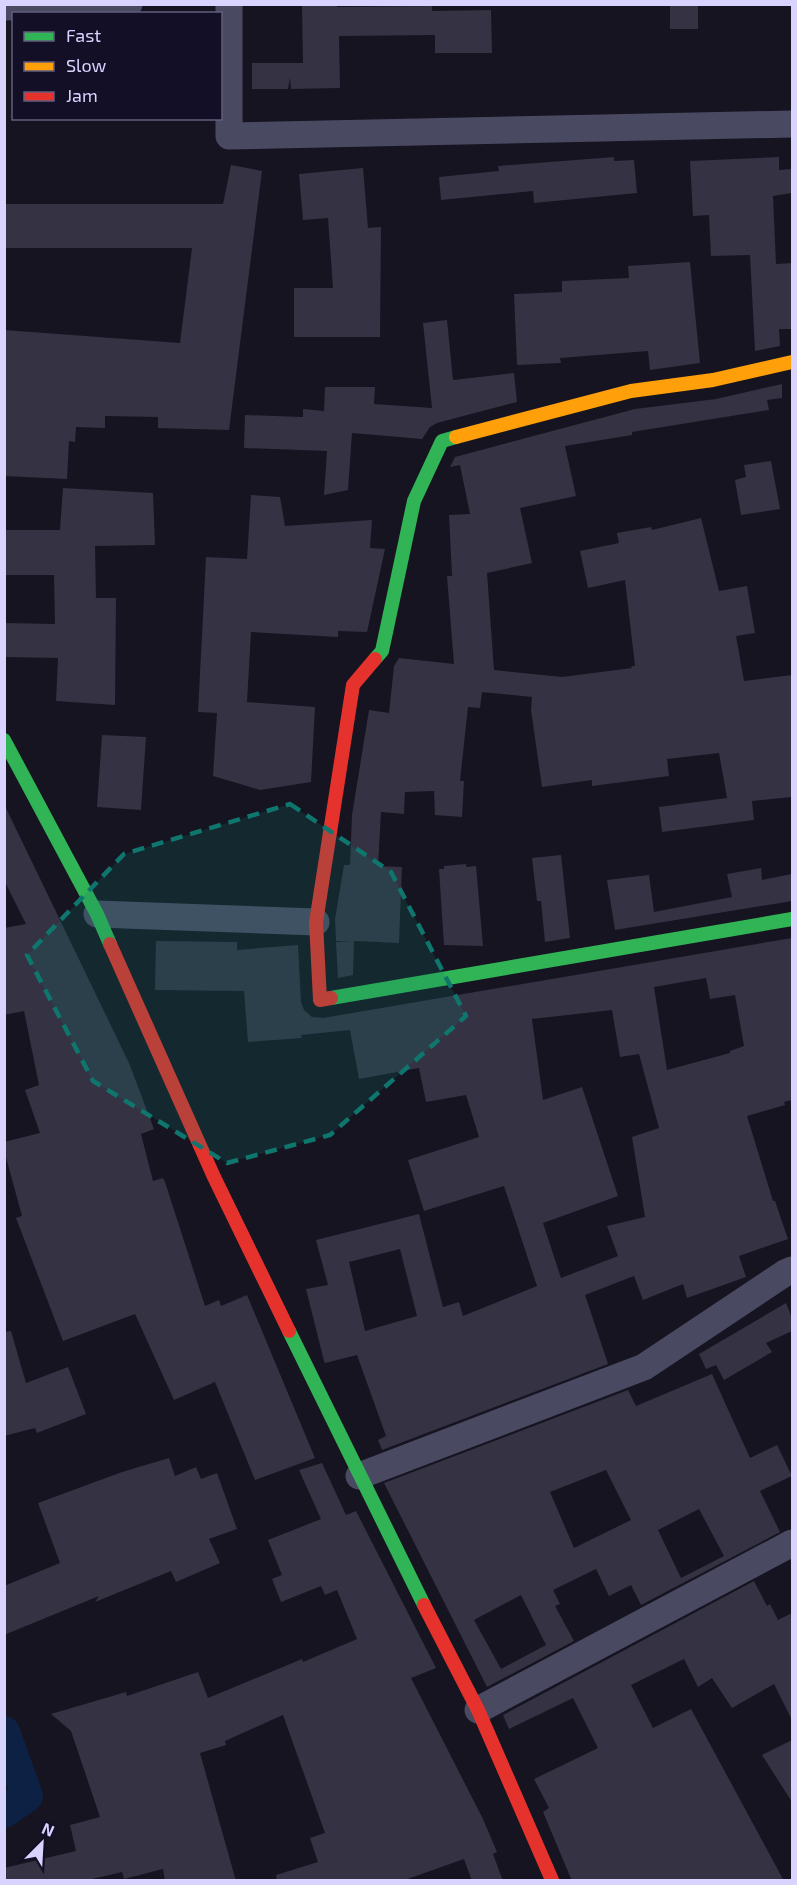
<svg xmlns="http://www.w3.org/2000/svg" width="797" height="1885" viewBox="0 0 797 1885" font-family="'Exo 2',sans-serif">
	<rect width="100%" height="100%" fill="#161421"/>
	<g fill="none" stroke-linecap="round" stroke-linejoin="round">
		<path stroke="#0d2144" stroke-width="32" d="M4 1732 27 1796 4 1812"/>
	</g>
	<g fill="#343243" fill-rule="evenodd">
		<rect x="670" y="4" width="28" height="25"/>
		<path d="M302 5H337V7L432 6V11L491 10 492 53H435V35L339 36 340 88 291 89 290 78 288 89H252V63H303Z"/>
		<path d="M614 157V161L634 160 637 193 534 203 533 191 441 200 439 177 499 171 498 166Z"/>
		<path d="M779 157V170L792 169V193L773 196 776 264 792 263V329H779L780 346 755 351 750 255 711 256 709 215 693 216 690 161Z"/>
		<path d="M231 165 262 171 229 430 158 428V417L105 416V428L76 427 75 442 69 441 67 479 4 476V330L180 343 192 248H4V204H223Z"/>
		<path d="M363 168 368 228 381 227 380 337H294V288H333L328 218 303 220 299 174Z"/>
		<path d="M690 262 700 363 650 370 648 351 560 358 561 363 517 365 514 294 562 292V281L629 278 628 266Z"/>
		<path d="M447 320 453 380 514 373 517 402 437 423 430 427 422 439 352 433 348 490 324 495 327 451 244 448 245 415 303 417V409L324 411 325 387H375L374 404 432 408 423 323Z"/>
		<path d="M782 384V398L767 400 769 410 632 432V435L565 446 576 496 520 508 532 563 487 573 494 670 562 677 632 668 631 666H635L625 580 588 588 580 551 619 543 617 533 651 527 652 530 701 518 719 591 747 586 755 633 736 636 744 681 792 675V797L752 801 754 820 662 832 659 807 727 798 719 753 667 759 669 776 592 786V780L542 787 531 710 532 697 482 692 480 708 468 707 460 781H464L462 817 435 815 434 791 405 792 404 814 381 812 378 866 402 867 399 943 354 941 353 975 338 978 336 942 352 941H336L335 919 344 865H350L352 815 369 710 389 713 394 666 399 658 454 664 447 576H452L449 515 470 514 460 465 450 467 455 457 635 409 716 399Z"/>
		<path d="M771 461 780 509 741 515 735 480 746 477 744 465Z"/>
		<path d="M63 488 153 493 155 545 95 546 96 598H116L115 705 56 701 58 658 4 657V623L55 624 54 575H4V530H60Z"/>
		<path d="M251 495 280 497 285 526 372 520 370 548 385 549 367 632 338 631V637L251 632 247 702 315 707 311 782 260 790 213 776 217 713 198 712 206 557 247 559Z"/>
		<path d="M102 735 146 737 141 810 97 807Z"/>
		<path d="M4 804 129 1063 154 1129 141 1134 153 1181 163 1178 165 1182 205 1306 219 1300 221 1306 247 1295 315 1458 255 1480 215 1382 174 1400 135 1314 63 1341 16 1218 22 1216 4 1150V1142L40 1133 25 1090 39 1085 24 1011 4 1015V928L26 924 4 880Z"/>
		<path d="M561 855 570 938 545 942 541 901H537L532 858Z"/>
		<path d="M466 864V867L476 866 483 946 444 945 439 869H444V866Z"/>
		<path d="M761 868 762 880 792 874V901L615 930 607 880 649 875 654 912 732 897 727 874Z"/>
		<path d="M792 938V1100L784 1102 785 1105 747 1116 773 1201H775L788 1239 739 1256 746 1277 687 1298 683 1284 643 1300 634 1276 585 1295 608 1364 382 1450 378 1440 386 1436 357 1355 325 1363 324 1361 306 1289 328 1285 316 1240 419 1214 443 1307 459 1302 463 1316 537 1286 504 1186 424 1211 408 1160 479 1137 466 1095 426 1102 419 1068 359 1079 350 1030 301 1035 302 1038 248 1042 244 991 155 990 156 941 237 942V950L298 945 301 1002 304 1010 312 1017 323 1018ZM706 978 710 999 735 995 744 1046 730 1051V1053L667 1070 654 987ZM612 1010 620 1057 639 1054 659 1128 632 1137 645 1217 607 1226 618 1256 561 1278 543 1223 618 1196 582 1087 543 1100 532 1019ZM400 1249 417 1316 365 1331 349 1262Z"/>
		<path d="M786 1303 792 1318V1331L766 1343 772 1352 724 1380 716 1365 706 1369 699 1354Z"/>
		<path d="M11 1331 26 1383 68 1367 86 1414 37 1433 35 1428 4 1436V1332Z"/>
		<path d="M712 1374 750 1458 777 1445 792 1476 760 1491 780 1532 641 1605 631 1585 609 1596 596 1569 553 1590 560 1604 555 1606 574 1641 487 1687 384 1483 628 1390 636 1406ZM606 1470 631 1520 574 1548 550 1492ZM699 1509 724 1556 681 1578 658 1530ZM521 1595 546 1645 501 1669 474 1620Z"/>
		<path d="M169 1458 175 1476 196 1467 201 1479 217 1473 237 1529 209 1539 220 1563 176 1582 171 1571 95 1602 99 1596 4 1635V1586L60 1563 38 1503 122 1472Z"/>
		<path d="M322 1463 346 1515 356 1511 436 1668 411 1678 483 1819 497 1852 493 1854 503 1881H472L464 1859 402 1881H277L276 1875 318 1862 310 1838 325 1833 283 1715 225 1741 226 1745 200 1753 236 1881H165L163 1869 124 1879 122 1872 84 1881H4V1868L76 1851 70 1825 100 1817 71 1731 51 1714 126 1692 127 1696 198 1672 208 1698 302 1659 303 1662 357 1639 337 1590 325 1595 321 1586 281 1602 272 1579 282 1575 268 1540 321 1519 299 1470Z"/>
		<path d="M754 1581 767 1606 770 1604 778 1620 792 1613V1720L774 1684 732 1708 712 1678 698 1687 684 1659 631 1685 653 1728 691 1709 784 1881H572L543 1812 549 1808 534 1779 598 1748 573 1698 509 1729 503 1715Z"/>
		<path d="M792 1740V1802L762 1755Z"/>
	</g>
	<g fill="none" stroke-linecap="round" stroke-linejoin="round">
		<g stroke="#4a4962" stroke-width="27">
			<path d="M229 4V136L792 124"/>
			<path d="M4 7 129 4"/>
			<path d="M97 914 316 922"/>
			<path d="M359 1476 644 1367 785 1273 792 1270"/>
			<path d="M478 1710 792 1543"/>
		</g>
		<g stroke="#30b455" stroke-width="14">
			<path d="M375 659 382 651 414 501 442 441 456 437"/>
			<path d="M4 740 97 914 110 944"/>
			<path d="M331 998 792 919"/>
			<path d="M289 1331 424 1605"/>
		</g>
		<path stroke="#ff9f0a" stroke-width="14" d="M456 437 631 391 713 380 792 362"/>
		<g stroke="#e5322d" stroke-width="14">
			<path d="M110 944 214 1177 289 1331"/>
			<path d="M331 998 320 1000 316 922 353 685 375 659"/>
			<path d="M424 1605 478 1710 552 1880"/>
		</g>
	</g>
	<path fill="#0f766e" fill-opacity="0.2" stroke="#0f766e" stroke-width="4.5" stroke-dasharray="12 8" stroke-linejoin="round" d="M290 804 391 872 466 1016 330 1135 227 1163 93 1081 27 955 124 854Z"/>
	<rect width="797" height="1885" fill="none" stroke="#d9d4ff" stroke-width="12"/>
	<rect x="12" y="12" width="210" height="108" fill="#130f26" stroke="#625e7d" stroke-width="1.5"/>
	<rect x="24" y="32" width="30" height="9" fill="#30b455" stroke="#625e7d" stroke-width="1.5"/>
	<text x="66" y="42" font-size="18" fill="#d9d4ff">Fast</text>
	<rect x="24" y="62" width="30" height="9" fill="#ff9f0a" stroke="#625e7d" stroke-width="1.5"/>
	<text x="66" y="72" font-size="18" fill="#d9d4ff">Slow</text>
	<rect x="24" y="92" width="30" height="9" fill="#e5322d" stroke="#625e7d" stroke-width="1.5"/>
	<text x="66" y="102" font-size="18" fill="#d9d4ff">Jam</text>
	<g transform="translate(42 1843) rotate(24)" stroke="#130f26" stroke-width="4.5" paint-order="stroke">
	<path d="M0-4.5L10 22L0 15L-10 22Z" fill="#d9d4ff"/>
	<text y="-9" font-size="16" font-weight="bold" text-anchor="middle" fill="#d9d4ff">N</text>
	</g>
</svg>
